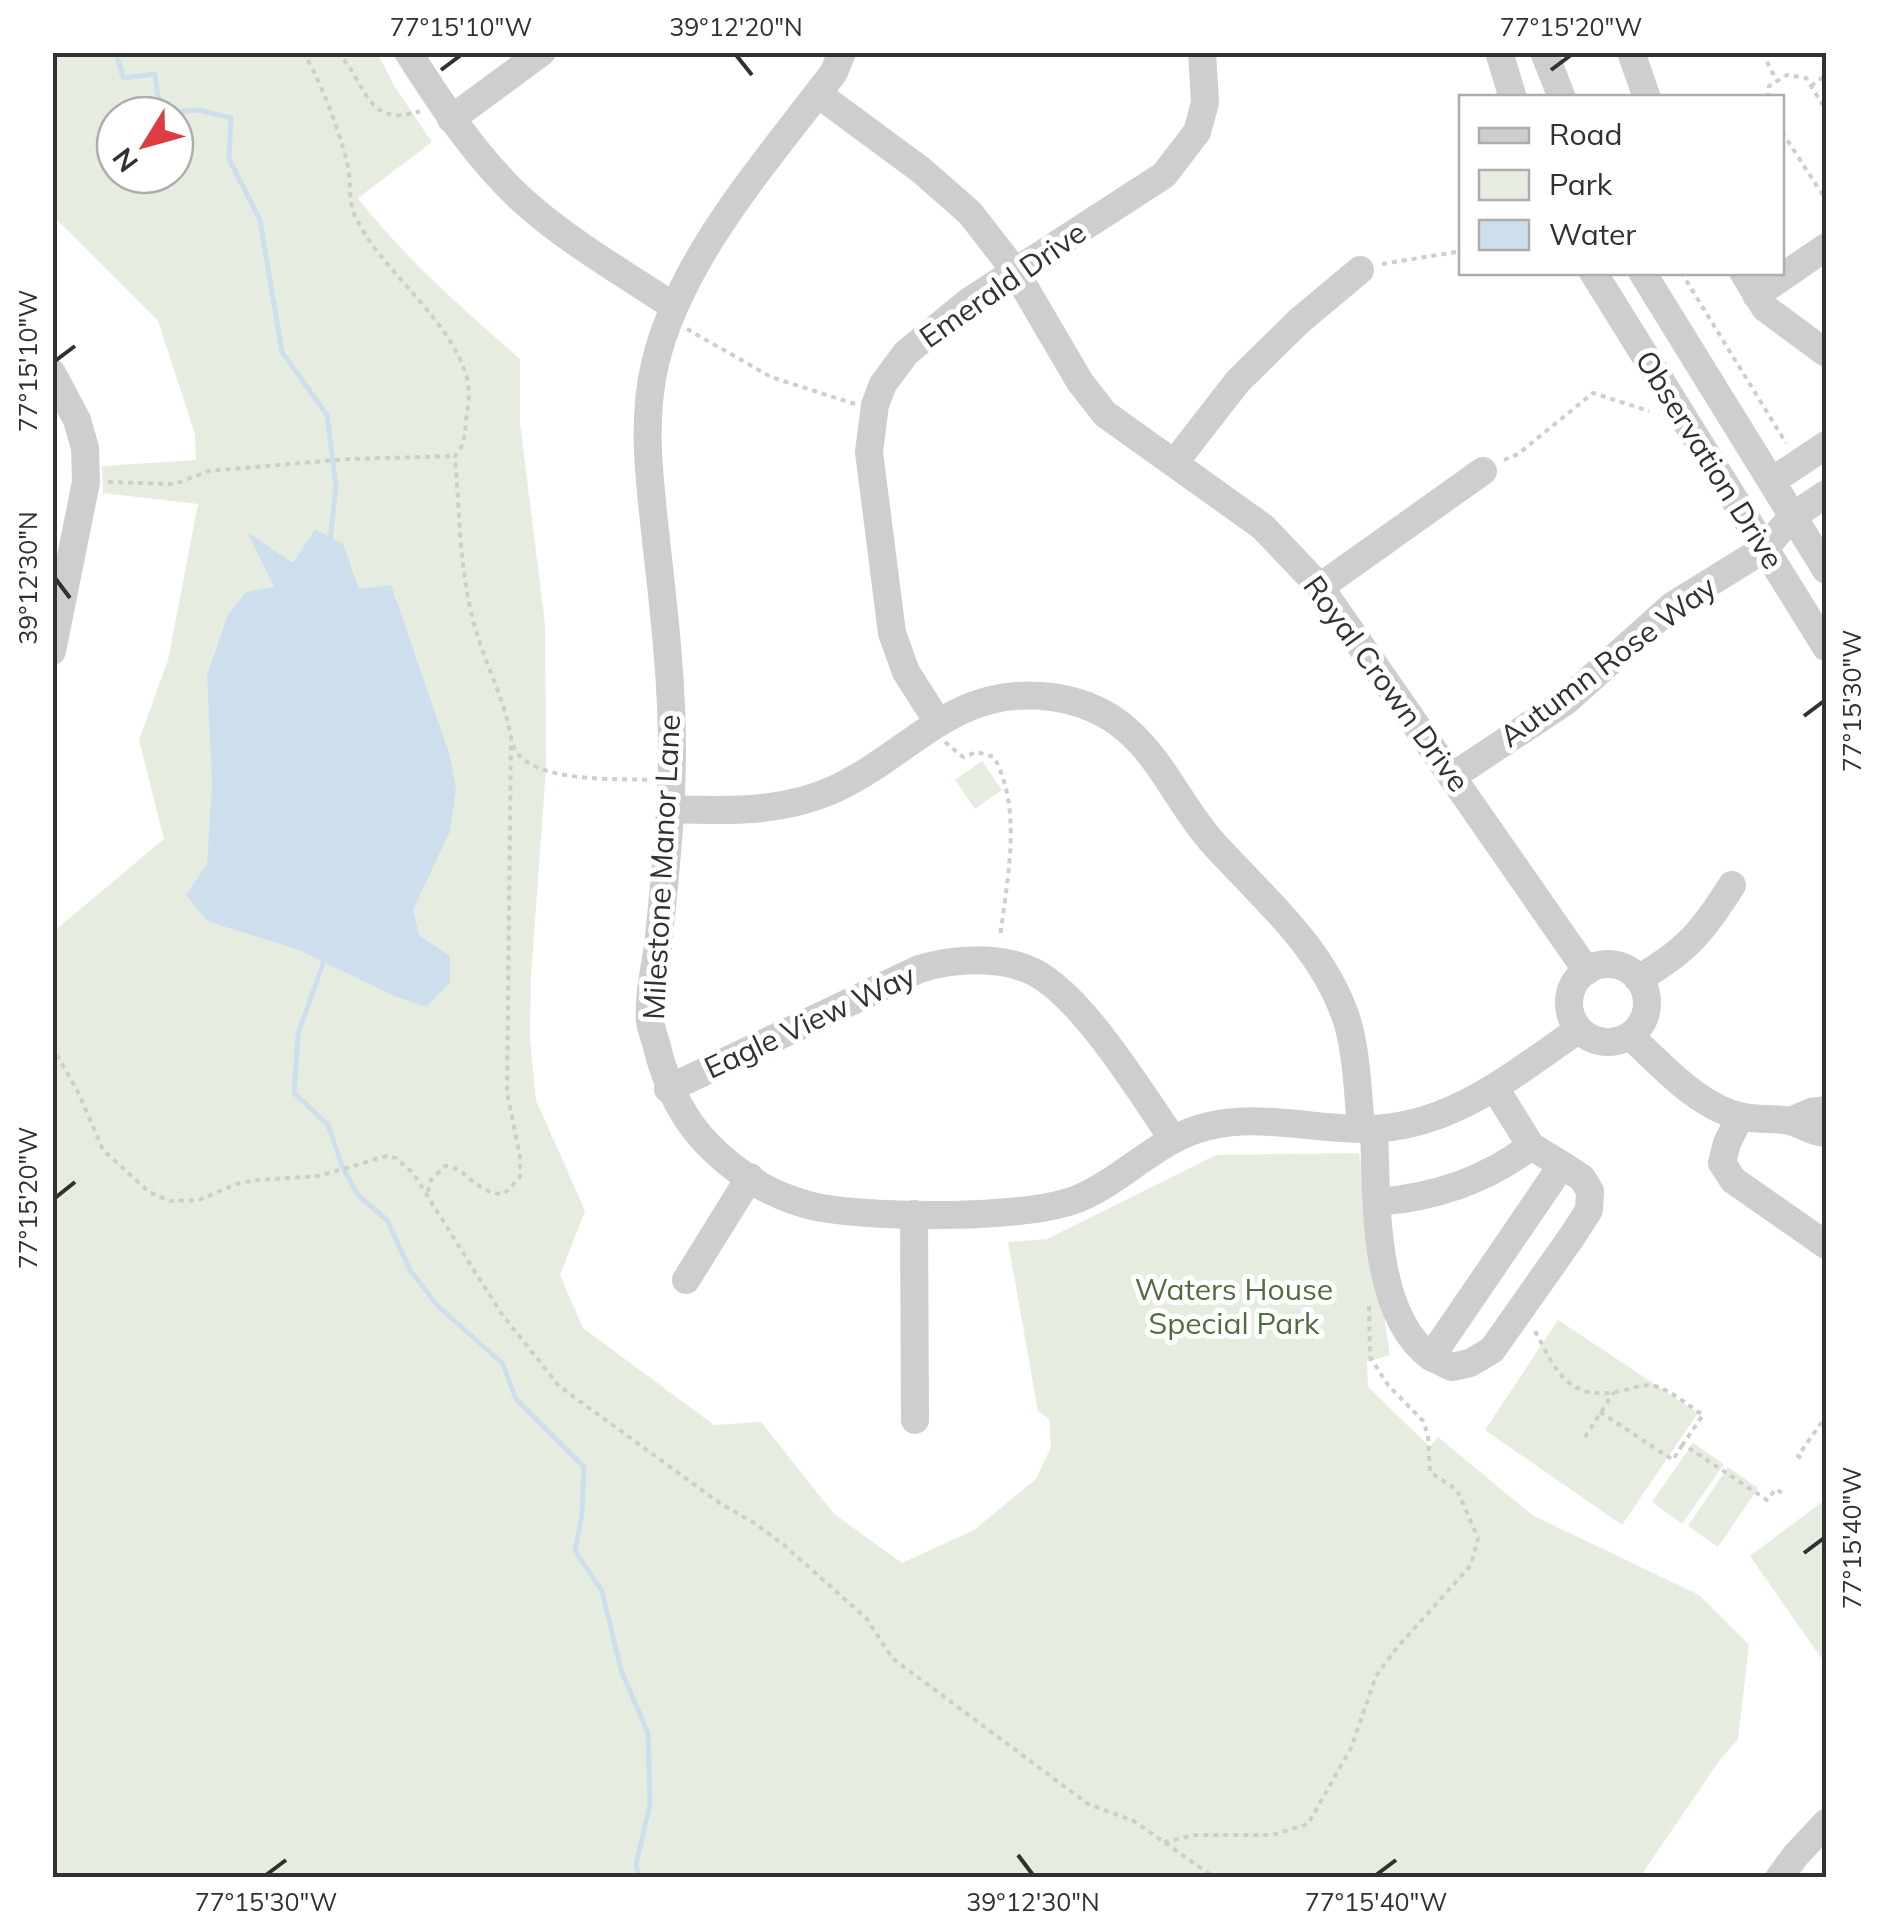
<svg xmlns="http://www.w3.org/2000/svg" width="1879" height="1930" viewBox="0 0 1879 1930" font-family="Mulish,sans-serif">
	<rect width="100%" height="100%" fill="#fff"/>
	<g fill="#e6ede0" fill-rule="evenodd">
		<path d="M52 53H377L395 87 432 142 358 198C405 259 462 308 520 359V423L545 624 546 768 531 977 530 1039 536 1100 585 1211 560 1275 583 1328 714 1425 761 1422 834 1514 902 1563 974 1530 1036 1479 1051 1447 1049 1419 1038 1411 1008 1242 1047 1239 1216 1155 1359 1153 1390 1355 1367 1362 1368 1387 1430 1447 1438 1437 1532 1515 1699 1595 1749 1645 1738 1739 1719 1761 1640 1877H53V932L164 839 139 740 168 660 198 504 103 493 102 466 196 460 195 434 158 321 53 216ZM115 115H175V175H115Z"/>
		<path d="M982 761 1002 790 975 809 955 780Z"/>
		<path d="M1558 1320 1698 1413 1622 1525 1485 1430Z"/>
		<path d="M1693 1443 1724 1464 1682 1524 1652 1502Z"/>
		<path d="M1728 1467 1758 1488 1718 1547 1688 1526Z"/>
		<path d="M1826 1499V1665L1750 1556Z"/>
	</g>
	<path fill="#cddfec" d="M315 529 343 544 359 589 391 585 449 753 456 788 450 831 413 910 419 935 450 956V983L426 1007 394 996 299 950 207 921 186 895 207 864 212 784 207 675 228 615 246 592 274 587 247 532 293 563Z"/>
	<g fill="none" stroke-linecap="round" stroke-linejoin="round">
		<g stroke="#cddfec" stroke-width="5">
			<path d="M116 52 123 78 155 74 160 113 199 110 231 118 229 159 260 220 282 352 327 415 336 486 330 541"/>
			<path d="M325 958 298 1034 294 1093 328 1125 343 1168 358 1195 387 1220 410 1270 437 1305 503 1364 516 1399 584 1467 582 1514 575 1551 602 1591 621 1670 648 1733 650 1804 636 1865 640 1878"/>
		</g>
		<g stroke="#cecece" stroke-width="4" stroke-dasharray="5 5" stroke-linecap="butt">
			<path d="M302 52C316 67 347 150 349 173 351 189 348 202 356 218 383 273 448 316 466 375 471 389 468 406 466 420 465 434 465 445 455 456 460 515 459 577 477 634 488 670 505 701 511 738L507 1092 520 1157V1177L504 1194C475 1194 467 1167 445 1166L431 1180 427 1196"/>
			<path d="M337 52C367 81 365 130 420 111"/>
			<path d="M1767 52 1766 60 1777 81"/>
			<path d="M1811 86 1826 75"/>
			<path d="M1768 98 1769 86 1787 75 1806 78 1826 110"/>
			<path d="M1782 132 1826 200"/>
			<path d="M1382 264 1462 251"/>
			<path d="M1681 272 1786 443"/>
			<path d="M687 329 771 377 855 404"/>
			<path d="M1504 460 1518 454 1593 393 1649 411"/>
			<path d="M108 482 175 484 208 471 349 459 455 456"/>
			<path d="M945 742 963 757 977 752 994 757C1023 810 1007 879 1000 938"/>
			<path d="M513 745C527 784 616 778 651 780"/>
			<path d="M52 1046 79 1094 103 1150 149 1192 170 1201 199 1200 236 1184 256 1180 319 1176 387 1156 396 1158 413 1173 501 1313 559 1386 721 1504 756 1524 784 1545 867 1619 892 1658 1088 1804 1134 1821 1215 1878"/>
			<path d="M1535 1331C1554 1366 1565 1400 1616 1392 1628 1390 1643 1383 1655 1386 1672 1391 1689 1406 1703 1415L1683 1444 1767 1500 1776 1489 1785 1495"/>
			<path d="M1600 1412 1673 1460 1683 1444"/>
			<path d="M1585 1437 1614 1392"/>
			<path d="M1801 1458 1798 1456 1826 1416"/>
			<path d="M1164 1842 1196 1835H1272L1308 1824 1351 1748 1376 1676 1395 1650 1471 1565 1478 1538 1457 1490 1430 1472 1428 1435 1423 1421 1388 1385 1370 1357 1369 1306"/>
		</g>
		<g stroke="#cecece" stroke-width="28">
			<path d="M408 52C441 104 476 157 521 199 567 241 622 272 673 306"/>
			<path d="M842 52 834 72C769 159 680 257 655 364 642 419 649 475 655 531 663 603 672 676 672 750 672 813 665 875 659 937 656 964 648 994 650 1021 651 1030 656 1041 658 1051 675 1115 706 1153 763 1187 779 1196 804 1205 822 1208 879 1218 1031 1220 1082 1197 1126 1178 1159 1137 1209 1126 1261 1114 1312 1129 1365 1129 1450 1129 1512 1075 1578 1030"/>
			<path d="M1499 52 1513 98"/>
			<path d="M1544 52 1562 98"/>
			<path d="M1631 52 1647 98"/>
			<path d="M818 94 921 170 970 213 1015 271 1080 382 1105 414 1263 527 1320 587 1587 971"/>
			<path d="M451 119 542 52"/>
			<path d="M1593 272 1826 647"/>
			<path d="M1642 272 1826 570"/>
			<path d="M1743 272 1765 308 1826 353"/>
			<path d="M1756 295 1826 247"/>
			<path d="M52 373 77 420 85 448 86 482 52 651"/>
			<path d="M1175 462 1238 381 1298 322 1360 270"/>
			<path d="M1772 481 1826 445"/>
			<path d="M1320 587 1483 471"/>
			<path d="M938 722 906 672 892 633 869 452 875 405 883 384 906 353 968 302 1164 175 1197 132 1205 103 1202 52"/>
			<path d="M1453 776 1566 701 1672 606 1764 549 1793 516 1826 494"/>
			<path d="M672 809C728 811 782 813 835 789 914 752 954 684 1052 697 1079 701 1106 711 1127 730 1164 762 1181 808 1214 844 1265 900 1325 949 1348 1024 1357 1057 1358 1095 1361 1129"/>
			<circle cx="1608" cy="1003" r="39"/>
			<path d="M1638 979C1687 951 1703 931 1732 885"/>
			<path d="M1631 1037C1663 1066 1699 1108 1743 1117 1759 1120 1775 1118 1790 1121 1803 1124 1813 1133 1826 1133"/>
			<path d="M668 1089 919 969C952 959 994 956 1027 969 1078 988 1140 1092 1173 1139"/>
			<path d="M1740 1117 1727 1143 1722 1163 1733 1180 1826 1245"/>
			<path d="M1790 1121 1811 1112 1826 1110"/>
			<path d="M1374 1129C1377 1196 1371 1314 1431 1357L1562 1165 1531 1146 1495 1088"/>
			<path d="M1378 1202C1435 1197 1485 1181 1531 1146"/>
			<path d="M914 1214 915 1420"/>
			<path d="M686 1280 750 1177"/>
			<path d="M1431 1357 1452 1367 1470 1363 1492 1350 1573 1235 1589 1210 1590 1191 1582 1178 1562 1165"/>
			<path d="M1779 1878 1796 1855 1826 1823"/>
		</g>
	</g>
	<path fill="none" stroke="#313131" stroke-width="4" d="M736 55 752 75M441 70 461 55M1551 70 1571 55M55 361 75 346M55 578 70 598M1804 716 1824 701M55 1198 75 1182M1804 1553 1824 1538M1018 1855 1033 1875M266 1875 286 1860M1376 1875 1396 1860"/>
	<g text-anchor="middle" stroke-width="10" stroke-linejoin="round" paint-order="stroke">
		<g font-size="30" fill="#313131" stroke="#fff">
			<text transform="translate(1003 285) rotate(-35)" y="10">Emerald Drive</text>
			<text transform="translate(1709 460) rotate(58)" y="10">Observation Drive</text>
			<text transform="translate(1608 662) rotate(-37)" y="10">Autumn Rose Way</text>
			<text transform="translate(1386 684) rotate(54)" y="10">Royal Crown Drive</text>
			<text transform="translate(662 867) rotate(-87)" y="10">Milestone Manor Lane</text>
			<text transform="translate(810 1022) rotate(-25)" y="10">Eagle View Way</text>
		</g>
		<g font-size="30" fill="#536c3f" stroke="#fff">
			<text x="1234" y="1300">Waters House<tspan x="1234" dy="34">Special Park</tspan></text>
		</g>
	</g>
	<rect width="1879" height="1930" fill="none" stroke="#ffffff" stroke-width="110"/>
	<rect x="1459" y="95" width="325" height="180" fill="#ffffff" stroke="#adadad" stroke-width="2.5"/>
	<rect x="1479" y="128" width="50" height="15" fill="#cecece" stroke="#adadad" stroke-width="2.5"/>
	<text x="1549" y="145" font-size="30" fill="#313131">Road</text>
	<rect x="1479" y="170" width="50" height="30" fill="#e6ede0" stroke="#adadad" stroke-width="2.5"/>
	<text x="1549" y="195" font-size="30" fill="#313131">Park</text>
	<rect x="1479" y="220" width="50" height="30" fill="#cddfec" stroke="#adadad" stroke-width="2.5"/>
	<text x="1549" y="245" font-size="30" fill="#313131">Water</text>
	<g transform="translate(145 145) rotate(233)"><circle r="48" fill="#ffffff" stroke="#adadad" stroke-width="2.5"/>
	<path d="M0-8L18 38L0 25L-18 38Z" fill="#df3c42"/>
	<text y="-15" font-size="28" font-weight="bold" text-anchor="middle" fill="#313131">N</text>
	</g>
	<rect x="55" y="55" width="1769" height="1820" fill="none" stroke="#313131" stroke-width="4"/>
	<g font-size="25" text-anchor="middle" fill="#313131">
		<text x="461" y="36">77°15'10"W</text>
		<text x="736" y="36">39°12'20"N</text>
		<text x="1571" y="36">77°15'20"W</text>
		<text transform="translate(28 361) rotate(-90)" y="9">77°15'10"W</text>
		<text transform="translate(28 578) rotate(-90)" y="9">39°12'30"N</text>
		<text transform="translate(1852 701) rotate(-90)" y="9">77°15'30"W</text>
		<text transform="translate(28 1198) rotate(-90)" y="9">77°15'20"W</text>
		<text transform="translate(1852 1538) rotate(-90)" y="9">77°15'40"W</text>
		<text x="266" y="1911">77°15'30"W</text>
		<text x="1033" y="1911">39°12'30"N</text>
		<text x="1376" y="1911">77°15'40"W</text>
	</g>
</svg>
